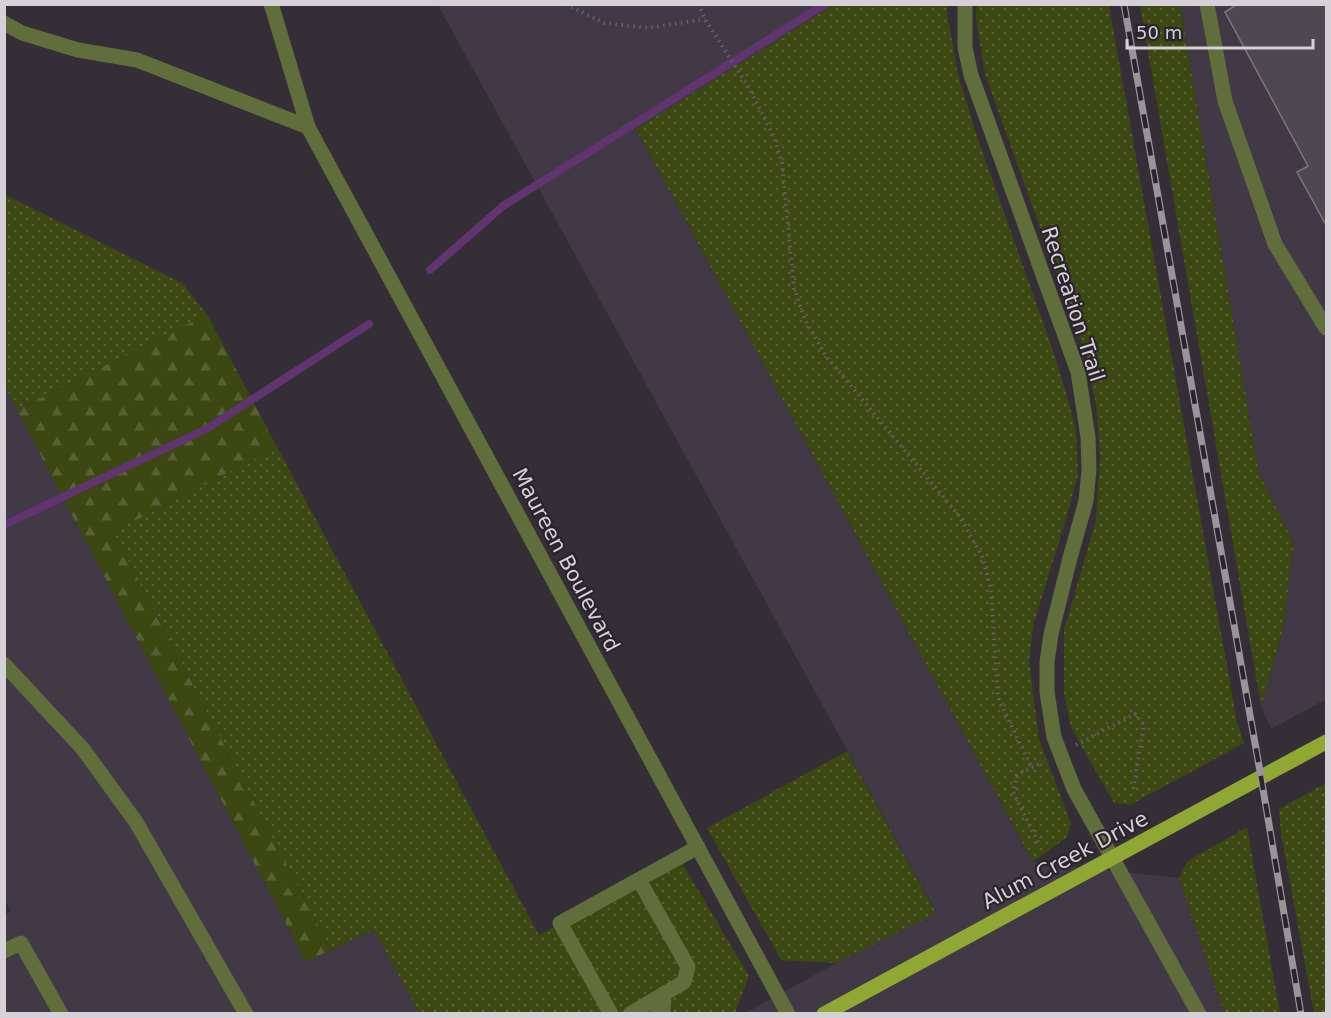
<svg xmlns="http://www.w3.org/2000/svg" width="1331" height="1018" viewBox="0 0 1331 1018" font-family="'DejaVu Sans',sans-serif">
	<defs>
		<pattern id="grass-dots" width="8" height="8" patternUnits="userSpaceOnUse" patternTransform="scale(1.5)"><rect width="8" height="8" fill="#3c4712"/><path d="M2 2h.1M6 6h.1" fill="none" stroke="#576034" stroke-width="1.8" stroke-linecap="round"/></pattern>
		<pattern id="forest-firs" width="22" height="20" patternUnits="userSpaceOnUse" patternTransform="scale(1.5)"><rect width="22" height="20" fill="#3c4712"/><path d="M5 1l3.5 6h-7zM16 11l3.5 6h-7z" fill="#576034"/></pattern>
	</defs>
	<rect width="100%" height="100%" fill="#342e37"/>
	<g fill="#423946">
		<path d="M438 5H833L636 129 1033 862 1179 878 1224 1013H746L836 963 936 912Z"/>
		<path d="M1180 5H1326V699L1271 729 1261 706 1283 629 1294 544 1259 475Z"/>
		<path d="M5 386 306 962 374 930 419 1013H5L4 915 11 911 4 898Z"/>
	</g>
	<g fill="url(#grass-dots)">
		<path d="M833 5H948L947 11 958 75 977 136 1056 359 1076 428 1078 475 1064 526 1034 622 1029 659 1039 739 1071 823 1067 837 1033 862 636 129Z"/>
		<path d="M977 5H1109L1237 722 1244 743 1130 805 1114 803 1071 728 1064 692V630L1096 520 1100 455 1096 404 1086 356 985 74 976 18Z"/>
		<path d="M1140 5H1180L1259 474 1294 544 1283 629 1261 706Z"/>
		<path d="M4 194 182 283 207 314 17 410 5 386Z"/>
		<path d="M277 447 539 935 681 861 749 976 735 1013H419L374 930 331 950 113 532Z"/>
		<path d="M847 751 936 913 836 963 781 960 707 828Z"/>
		<path d="M1326 783V1013H1314L1281 834 1279 809Z"/>
		<path d="M1247 827 1280 1013H1224L1179 878 1188 861Z"/>
	</g>
	<path fill="url(#forest-firs)" d="M207 314 277 447 113 532 331 950 306 962 17 410Z"/>
	<g fill="none" stroke-linecap="round" stroke-linejoin="round">
		<g stroke="#5f346f" stroke-width="8">
			<path d="M430 270 503 206 825 4"/>
			<path d="M4 525 208 428 369 324"/>
		</g>
	</g>
	<path fill="#4e4851" stroke="#7d7680" stroke-width="1.5" d="M1238 4H1326V225L1297 172 1308 166 1225 12Z"/>
	<g fill="none" stroke-linecap="round" stroke-linejoin="round">
		<g stroke="#656067" stroke-width="4" stroke-dasharray="1.5 4.5" stroke-linecap="butt">
			<path d="M566 4 604 23 649 28 705 19"/>
			<path d="M698 4 705 19 749 88 774 137 782 163 794 288 805 320 826 356 960 517 983 558 991 590 998 698 1032 768"/>
			<path d="M1076 745 1135 714 1144 725 1133 790"/>
			<path d="M1038 842 1013 792 1017 775 1043 762"/>
		</g>
		<g stroke="#616d3a" stroke-width="15">
			<path d="M271 4 273 10 308 127 788 1014"/>
			<path d="M965 4V47L971 75 1078 372 1088 437 1089 470 1086 501 1070 558 1051 634 1047 662V692L1054 737 1074 789 1199 1014"/>
			<path d="M1207 4 1225 101 1275 244 1326 328"/>
			<path d="M4 23 22 33 78 50 137 60 308 127"/>
			<path d="M4 664 83 749 136 822 246 1014"/>
			<path d="M4 951 21 943 61 1014"/>
			<path d="M611 1014 560 923 698 847"/>
			<path d="M630 1014 684 982 688 967 639 880"/>
			<path d="M658 1014 663 1011 664 995"/>
		</g>
		<path stroke="#90a733" stroke-width="15" d="M824 1014 1326 742"/>
		<defs>
			<path id="rail" d="M1124 4 1261 777 1301 1014"/>
		</defs>
		<use href="#rail" stroke="#99959b" stroke-width="7"/>
		<use href="#rail" stroke="#2a252d" stroke-width="4.5" stroke-dasharray="14" stroke-linecap="butt"/>
	</g>
	<g text-anchor="middle" stroke-width="4.5" stroke-linejoin="round" paint-order="stroke">
		<g font-size="21" fill="#d5d1d6" stroke="#2a252d">
			<text transform="translate(1073 304) rotate(72)" y="7">Recreation Trail</text>
			<text transform="translate(566 560) rotate(62)" y="7">Maureen Boulevard</text>
			<text transform="translate(1065 860) rotate(-28)" y="7">Alum Creek Drive</text>
		</g>
	</g>
	<rect width="1331" height="1018" fill="none" stroke="#d5d1d6" stroke-width="12"/>
	<path d="M1127 39v9h186v-9" fill="none" stroke="#d5d1d6" stroke-width="3"/>
	<text x="1136" y="39" font-size="18" fill="#d5d1d6" stroke="#2a252d" stroke-width="4.5" paint-order="stroke">50 m</text>
</svg>
